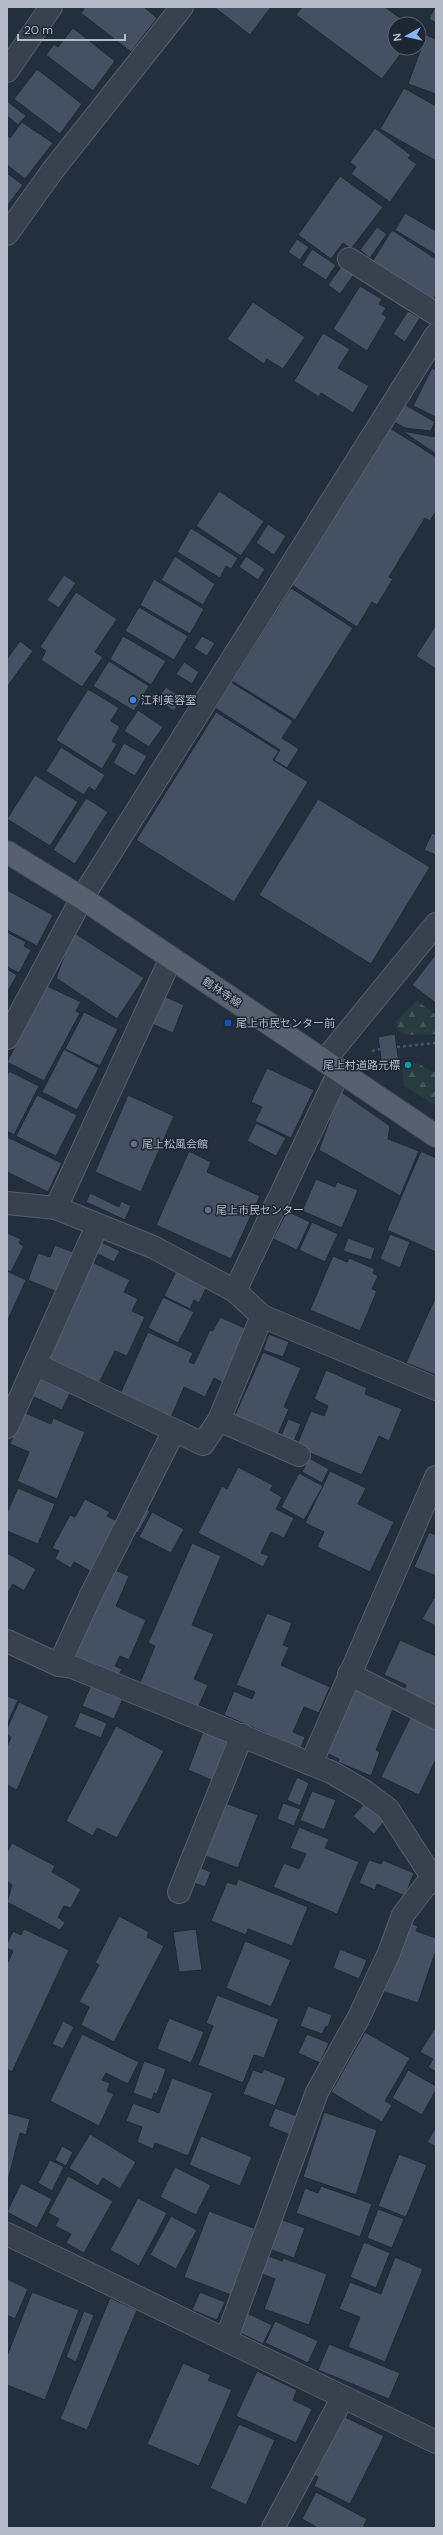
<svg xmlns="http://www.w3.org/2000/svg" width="443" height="2535" viewBox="0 0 443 2535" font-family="'DM Sans','Noto Sans JP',sans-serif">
	<defs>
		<pattern id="forest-firs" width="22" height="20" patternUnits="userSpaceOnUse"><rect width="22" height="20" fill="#263c3f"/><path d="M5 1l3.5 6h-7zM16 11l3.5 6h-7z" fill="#435659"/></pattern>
	</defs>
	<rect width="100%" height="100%" fill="#242f3e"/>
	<g fill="url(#forest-firs)">
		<path d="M417 1001 436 1015V1034C422 1034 397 1040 395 1022Z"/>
		<path d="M411 1063H417L436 1073V1106L404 1086 402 1071 405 1065Z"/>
	</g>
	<g fill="#455162" stroke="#1f2835">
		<path d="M85 7H144L157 18 131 52 81 13Z"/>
		<path d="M214 7H271L250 35Z"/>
		<path d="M302 7H385L408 24H395V48H405L382 79 296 15Z"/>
		<path d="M435 7H436V23L429 19Z"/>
		<path d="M73 28 115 61 93 91 46 55 54 44 58 47Z"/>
		<path d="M426 35 436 39V94L408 84Z"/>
		<path d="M37 69 82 104 60 134 14 99Z"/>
		<path d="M404 88 436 106V161L380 129Z"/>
		<path d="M7 101 26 116 18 125 7 116Z"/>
		<path d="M22 122 53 143 25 179 7 165V135L10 138Z"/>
		<path d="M375 128 411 155 408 158 417 164 390 202 351 174 356 167 350 162Z"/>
		<path d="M7 173 23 185 7 206Z"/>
		<path d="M340 176 383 207 351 249 343 243 331 259 298 235Z"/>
		<path d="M405 213 436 231V255L395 230Z"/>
		<path d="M377 227 387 234 370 258 360 250Z"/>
		<path d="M392 230 436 259V295L433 300 372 262Z"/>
		<path d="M297 239 309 247 300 260 288 252Z"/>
		<path d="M312 249 336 265 326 280 302 265Z"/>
		<path d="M343 264 355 273 340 294 328 285Z"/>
		<path d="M360 286 382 299 379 304 386 308 382 314 387 317 367 351 333 329Z"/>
		<path d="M253 302 305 337 283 369 267 359 264 364 227 339Z"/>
		<path d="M408 311 420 318 405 342 393 334Z"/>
		<path d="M323 333 350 349 338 368 369 386 353 413 321 393 319 397 294 381Z"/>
		<path d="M432 368 436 370V417L413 406Z"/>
		<path d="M402 403 435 422 431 431 405 428 392 421Z"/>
		<path d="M390 428 436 457V511L430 521 425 518 389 577 393 579 377 605 372 602 357 627 292 585Z"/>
		<path d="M402 431 436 437V454Z"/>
		<path d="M219 491 264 521 241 556 196 526Z"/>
		<path d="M268 524 286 536 274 555 256 543Z"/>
		<path d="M191 528 238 558 231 569 226 566 220 578 177 552Z"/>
		<path d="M175 556 215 584 203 605 161 580Z"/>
		<path d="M246 556 265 569 258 580 239 567Z"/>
		<path d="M64 575 76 583 59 608 47 600Z"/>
		<path d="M154 579 204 609 190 634 140 605Z"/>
		<path d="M291 588 353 628 295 720 232 681Z"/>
		<path d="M76 592 117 619 95 652 103 657 82 687 41 660 46 651 40 647Z"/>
		<path d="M139 607 188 636 174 660 125 631Z"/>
		<path d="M436 625V669L416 656Z"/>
		<path d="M123 636 166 661 151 685 110 659Z"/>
		<path d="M202 636 215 643 207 656 194 648Z"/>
		<path d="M20 641 33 651 7 687V659Z"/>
		<path d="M109 661 149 686 134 711 93 686Z"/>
		<path d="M184 662 199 672 192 684 176 674Z"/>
		<path d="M231 682 293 721 282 738 299 749 287 768 274 760 280 750 215 708Z"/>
		<path d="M166 687 182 698 174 711 157 700Z"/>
		<path d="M88 689 119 708 111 721 120 727 112 741 117 744 102 769 56 740Z"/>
		<path d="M138 710 163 727 149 747 124 731Z"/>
		<path d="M216 712 279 751 273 760 308 782 234 902 136 840Z"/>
		<path d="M124 743 147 756 135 776 113 763Z"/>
		<path d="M61 747 105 775 95 791 89 787 84 795 46 771Z"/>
		<path d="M35 775 78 802 50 846 7 819Z"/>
		<path d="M86 798 108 812 75 864 53 850Z"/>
		<path d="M318 799 430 867 371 964 259 895Z"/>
		<path d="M432 833 436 835V855L424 850Z"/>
		<path d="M7 890 53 915 37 946 7 930Z"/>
		<path d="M7 932 26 942 24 946 31 950 19 973 7 967Z"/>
		<path d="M73 932 144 978 117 1019 56 978Z"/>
		<path d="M436 954V1003L412 985Z"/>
		<path d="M7 969 17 975 7 993Z"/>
		<path d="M47 986 81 1002 76 1011 80 1013 44 1081 7 1062Z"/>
		<path d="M164 996 184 1005 173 1033 152 1024Z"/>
		<path d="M84 1012 118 1029 100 1066 65 1049Z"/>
		<path d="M395 1034 399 1063 382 1065 378 1037Z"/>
		<path d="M64 1049 99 1068 77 1110 42 1092Z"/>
		<path d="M267 1068 314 1090 291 1138 255 1121 262 1107 251 1102Z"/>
		<path d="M9 1071 39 1086 14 1135 7 1131V1076Z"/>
		<path d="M340 1091 390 1126 388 1139 419 1151 400 1196 319 1150Z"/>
		<path d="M37 1095 77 1115 56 1156 16 1136Z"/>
		<path d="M128 1095 174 1116 141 1192 95 1172Z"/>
		<path d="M256 1123 286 1138 276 1156 247 1141Z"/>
		<path d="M7 1137 62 1163 48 1192 7 1172Z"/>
		<path d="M189 1151 211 1162 207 1172 260 1196 231 1259 156 1225Z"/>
		<path d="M421 1151 436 1158V1252L387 1230Z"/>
		<path d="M316 1179 335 1187 337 1182 358 1190 342 1228 302 1211Z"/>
		<path d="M90 1193 119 1207 121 1201 131 1206 125 1220 86 1202Z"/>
		<path d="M287 1211 310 1222 297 1250 273 1239Z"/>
		<path d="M312 1222 338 1234 325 1262 299 1250Z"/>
		<path d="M7 1233 21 1239 19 1243 24 1246 11 1272 7 1270Z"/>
		<path d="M390 1234 410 1242 400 1268 380 1259Z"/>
		<path d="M348 1238 375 1248 371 1260 343 1251Z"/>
		<path d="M97 1240 120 1251 114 1262 92 1251Z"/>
		<path d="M55 1245 78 1254 62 1294 28 1280 38 1253 50 1257Z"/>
		<path d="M333 1256 347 1262 349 1258 375 1269 373 1273 378 1276 372 1289 377 1291 360 1331 310 1310Z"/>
		<path d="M92 1262 130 1280 124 1292 138 1299 132 1311 145 1317 127 1356 115 1351 99 1383 47 1359Z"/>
		<path d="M177 1269 208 1284 199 1303 194 1300 190 1309 164 1296Z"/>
		<path d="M7 1271 26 1280 7 1322Z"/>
		<path d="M436 1296V1375L406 1363Z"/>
		<path d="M163 1297 194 1312 178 1343 148 1328Z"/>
		<path d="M220 1317 249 1330 225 1384 214 1378 205 1397 184 1387 170 1420 119 1396 148 1332 193 1353 189 1362 194 1364 210 1330 213 1331Z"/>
		<path d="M269 1334 289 1342 283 1357 263 1350Z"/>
		<path d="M263 1352 301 1368 284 1407 289 1409 278 1434 235 1415Z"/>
		<path d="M326 1370 367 1388 365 1394 402 1409 389 1441 379 1436 362 1475 296 1447 311 1411 324 1416 328 1406 314 1399Z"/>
		<path d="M42 1372 73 1387 62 1410 32 1396Z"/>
		<path d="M23 1412 51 1424 53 1418 85 1432 57 1499 17 1481 29 1452 10 1444Z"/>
		<path d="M288 1419 301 1424 294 1441 281 1436Z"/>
		<path d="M309 1458 329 1469 322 1483 302 1472Z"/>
		<path d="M238 1467 273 1485 270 1490 282 1497 276 1509 294 1518 284 1538 271 1532 261 1553 269 1556 263 1567 198 1533 222 1486 227 1489Z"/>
		<path d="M330 1471 366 1488 358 1504 394 1522 370 1572 317 1547 324 1532 305 1523Z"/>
		<path d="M299 1473 323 1486 304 1520 281 1507Z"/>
		<path d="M18 1488 55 1504 38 1544 7 1531V1513Z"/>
		<path d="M85 1499 110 1512 107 1516 119 1522 92 1572 74 1562 71 1568 55 1559 59 1551 52 1548 70 1515 75 1517Z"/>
		<path d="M142 1507 150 1511 138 1533 130 1529Z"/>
		<path d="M152 1512 184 1529 171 1553 139 1537Z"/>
		<path d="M429 1532 436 1535V1576L414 1567Z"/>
		<path d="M192 1543 221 1556 192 1625 214 1634 194 1679 208 1685 198 1708 139 1685 155 1646 148 1643Z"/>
		<path d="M7 1553 36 1569 24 1591 13 1584 7 1594Z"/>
		<path d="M111 1568 129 1576 116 1606 146 1620 129 1660 120 1656 115 1666 122 1669 117 1678 72 1658Z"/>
		<path d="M434 1598 436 1599V1626L422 1619Z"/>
		<path d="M267 1613 292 1623 283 1645 289 1647 281 1665 330 1687 319 1713 304 1707 293 1732 305 1737 301 1748 224 1715 234 1691 252 1699 255 1692 236 1685Z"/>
		<path d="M400 1640 436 1656V1710L402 1694 406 1685 384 1675Z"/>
		<path d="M353 1682 397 1700 376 1750 380 1752 371 1776 338 1762 339 1759 324 1752Z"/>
		<path d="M92 1683 124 1696 114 1719 82 1706Z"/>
		<path d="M7 1696 18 1700 7 1725Z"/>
		<path d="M19 1702 49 1716 17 1790 7 1785V1747L11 1737 7 1735V1729Z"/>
		<path d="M414 1710 436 1721V1759L419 1795 381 1777Z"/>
		<path d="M80 1712 107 1723 101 1738 74 1727Z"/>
		<path d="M116 1726 164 1751 117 1838 97 1828 93 1836 66 1821Z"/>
		<path d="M204 1729 233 1740 216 1782 188 1770Z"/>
		<path d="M297 1777 309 1783 300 1806 287 1800Z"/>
		<path d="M312 1791 336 1800 324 1830 300 1820Z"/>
		<path d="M220 1801 258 1815 238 1868 200 1854Z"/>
		<path d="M283 1803 301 1809 294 1826 277 1819Z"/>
		<path d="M365 1803 385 1821 374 1834 353 1816Z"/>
		<path d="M299 1827 329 1839 325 1848 359 1862 337 1914 273 1887 284 1863 299 1869 306 1854 290 1848Z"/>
		<path d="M12 1843 55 1866 52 1872 81 1889 71 1908 64 1906 58 1917 65 1923 60 1930 7 1902 12 1885 7 1881V1852Z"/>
		<path d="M369 1860 381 1864 383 1860 414 1873 405 1896 377 1884 375 1890 359 1883Z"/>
		<path d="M194 1865 211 1872 205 1887 188 1881Z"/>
		<path d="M238 1879 308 1907 292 1946 248 1929 246 1935 211 1921 227 1882 236 1885Z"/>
		<path d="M119 1916 149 1932 147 1937 164 1946 114 2042 81 2025 89 2007 79 2002 99 1965 95 1963Z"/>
		<path d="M406 1922 418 1926 416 1931 436 1938V1950L418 2003 382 1991Z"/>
		<path d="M24 1929 69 1950 12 2072 7 2069V1964L13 1951 7 1948V1944L13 1931 21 1935Z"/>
		<path d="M196 1929 202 1970 179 1972 173 1932Z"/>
		<path d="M245 1941 291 1960 271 2007 226 1988Z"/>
		<path d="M340 1949 367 1960 359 1979 333 1968Z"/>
		<path d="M217 1995 279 2019 264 2058 254 2055 243 2083 198 2065 213 2026 206 2023Z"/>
		<path d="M308 2006 332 2015 328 2027 326 2026 322 2034 300 2026Z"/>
		<path d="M169 2018 204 2032 191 2063 157 2049Z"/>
		<path d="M63 2021 74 2027 63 2049 52 2044Z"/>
		<path d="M436 2026V2072L428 2067 433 2059 420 2052Z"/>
		<path d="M365 2032 410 2058 385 2101 392 2105 382 2122 331 2092Z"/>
		<path d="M82 2034 139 2062 128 2084 106 2073 102 2080 110 2083 107 2091 114 2094 99 2126 50 2101Z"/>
		<path d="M307 2034 329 2043 320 2063 298 2053Z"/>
		<path d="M144 2061 166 2069 157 2094 154 2093 152 2100 133 2093Z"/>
		<path d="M264 2069 286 2078 275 2106 243 2094 253 2070 262 2073Z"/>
		<path d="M408 2070 436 2086V2090L422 2115 392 2098Z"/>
		<path d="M172 2078 213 2093 188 2156 155 2143 153 2149 137 2142 142 2127 126 2121 133 2103 159 2113Z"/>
		<path d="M275 2108 297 2116 290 2135 268 2126Z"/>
		<path d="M324 2112 377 2130 356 2195 303 2177Z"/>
		<path d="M7 2113 30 2119 26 2135 20 2133 7 2184Z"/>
		<path d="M436 2127V2147L427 2142Z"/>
		<path d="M90 2134 136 2162 120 2189 103 2178 98 2186 69 2168Z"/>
		<path d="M201 2136 252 2157 240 2186 189 2165Z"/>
		<path d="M62 2146 73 2152 66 2166 55 2160Z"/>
		<path d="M399 2154 427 2165 406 2217 378 2206Z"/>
		<path d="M50 2160 64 2167 52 2191 38 2183Z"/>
		<path d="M175 2167 211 2185 196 2215 160 2197Z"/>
		<path d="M68 2176 113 2201 84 2253 66 2243 71 2234 55 2226 59 2219 48 2213Z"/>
		<path d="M21 2183 52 2199 37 2228 7 2212Z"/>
		<path d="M321 2186 372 2204 360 2237 296 2213 305 2188 318 2193Z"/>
		<path d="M138 2198 167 2213 139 2266 110 2250Z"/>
		<path d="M378 2209 404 2219 392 2248 367 2238Z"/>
		<path d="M209 2211 256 2229 231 2295 184 2277Z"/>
		<path d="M171 2216 197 2230 176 2269 150 2255Z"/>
		<path d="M280 2219 305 2228 294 2258 269 2249Z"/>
		<path d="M364 2242 390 2253 376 2288 350 2277Z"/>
		<path d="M268 2256 282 2261 283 2258 327 2274 309 2325 264 2309 275 2279 262 2274Z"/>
		<path d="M395 2257 423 2269 385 2362 348 2347 360 2317 339 2309 350 2282 381 2294Z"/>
		<path d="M7 2279 28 2289 15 2319 7 2315Z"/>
		<path d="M32 2292 79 2310 45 2400 7 2385V2356Z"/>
		<path d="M200 2292 225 2302 217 2320 192 2310Z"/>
		<path d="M110 2298 137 2310 87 2430 60 2419Z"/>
		<path d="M84 2311 94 2315 76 2362 66 2357Z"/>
		<path d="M243 2311 272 2325 263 2344 234 2330Z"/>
		<path d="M275 2321 318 2341 308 2363 265 2343Z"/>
		<path d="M329 2344 400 2373 389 2399 318 2370Z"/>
		<path d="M183 2363 211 2375 208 2380 232 2390 199 2466 147 2444Z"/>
		<path d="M257 2371 297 2390 293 2400 312 2409 296 2443 236 2416Z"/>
		<path d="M339 2414 384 2436 350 2504 314 2486 318 2477 310 2473Z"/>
		<path d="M239 2424 275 2440 246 2505 210 2488Z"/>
		<path d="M316 2492 367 2519 363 2528H318L302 2519Z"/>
	</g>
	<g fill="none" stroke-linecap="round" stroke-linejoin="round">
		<defs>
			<g id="minor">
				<path d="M7 71 51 7"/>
				<path d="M7 234 53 170 182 7"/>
				<path d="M349 259 436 314"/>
				<path d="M171 958 56 1208 153 1247 235 1291 340 1070"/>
				<path d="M7 1038 82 898 436 335"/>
				<path d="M325 1060 436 924"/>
				<path d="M7 1203 56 1208"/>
				<path d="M235 1291 262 1316 436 1389"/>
				<path d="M35 1364 203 1444 219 1420 262 1316"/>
				<path d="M219 1420 299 1455"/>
				<path d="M7 1427 97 1226"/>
				<path d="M7 1641 59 1665 72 1667 331 1772 364 1791 388 1809 436 1883"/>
				<path d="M59 1665 91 1595 174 1431"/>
				<path d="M349 1674 436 1718"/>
				<path d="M311 1764 436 1477"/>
				<path d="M179 1892 242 1735"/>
				<path d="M7 2234 436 2442"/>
				<path d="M226 2340 317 2092 359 2017 389 1953 403 1915 432 1877"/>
				<path d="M273 2528 343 2397"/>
			</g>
			<path id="major" d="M7 852 82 898 436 1136"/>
		</defs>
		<use href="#minor" stroke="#565f6c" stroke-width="24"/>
		<use href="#major" stroke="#414a57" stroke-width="24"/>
		<g stroke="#44595c" stroke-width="2.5" stroke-dasharray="3 3" stroke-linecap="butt">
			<path d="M397 1047 436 1043"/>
			<path d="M372 1051 380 1049"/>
		</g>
		<use href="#minor" stroke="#38414e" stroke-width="22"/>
		<use href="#major" stroke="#56606e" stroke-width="22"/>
	</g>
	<circle fill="#3f7fe0" stroke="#1d2633" stroke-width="1.5" cx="133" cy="700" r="4"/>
	<rect fill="#1a4fb4" stroke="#1d2633" stroke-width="1.5" x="224" y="1019" width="8" height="8" rx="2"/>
	<circle fill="#0f9aa8" stroke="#1d2633" stroke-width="1.5" cx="408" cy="1065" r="4"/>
	<g fill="#5c6f8a" stroke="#1d2633" stroke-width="1.5">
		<circle cx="134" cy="1144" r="4"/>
		<circle cx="208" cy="1210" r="4"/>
	</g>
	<g text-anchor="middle" stroke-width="3" stroke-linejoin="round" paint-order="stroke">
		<g font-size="11" fill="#b4bcc9" stroke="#1d2633" text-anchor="start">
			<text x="141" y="704">江利美容室</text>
			<text x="236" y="1027">尾上市民センター前</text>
			<text x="400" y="1069" text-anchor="end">尾上村道路元標</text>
			<text x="142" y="1148">尾上松風会館</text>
			<text x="216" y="1214">尾上市民センター</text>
		</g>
		<g font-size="11" fill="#b4bcc9" stroke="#1d2633">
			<text transform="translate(222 992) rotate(34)" y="4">鶴林寺線</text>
		</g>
	</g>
	<rect width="443" height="2535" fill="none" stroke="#b4bcc9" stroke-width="16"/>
	<g transform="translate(407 36) rotate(262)"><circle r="19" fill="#1d2633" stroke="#59626f"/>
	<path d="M0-3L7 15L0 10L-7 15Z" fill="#8ab4f8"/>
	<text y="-6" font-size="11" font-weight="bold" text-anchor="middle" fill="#b4bcc9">N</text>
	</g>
	<path d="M18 34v6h107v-6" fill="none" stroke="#b4bcc9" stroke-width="2"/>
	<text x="24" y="34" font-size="12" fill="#b4bcc9" stroke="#1d2633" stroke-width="3" paint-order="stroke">20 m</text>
</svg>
